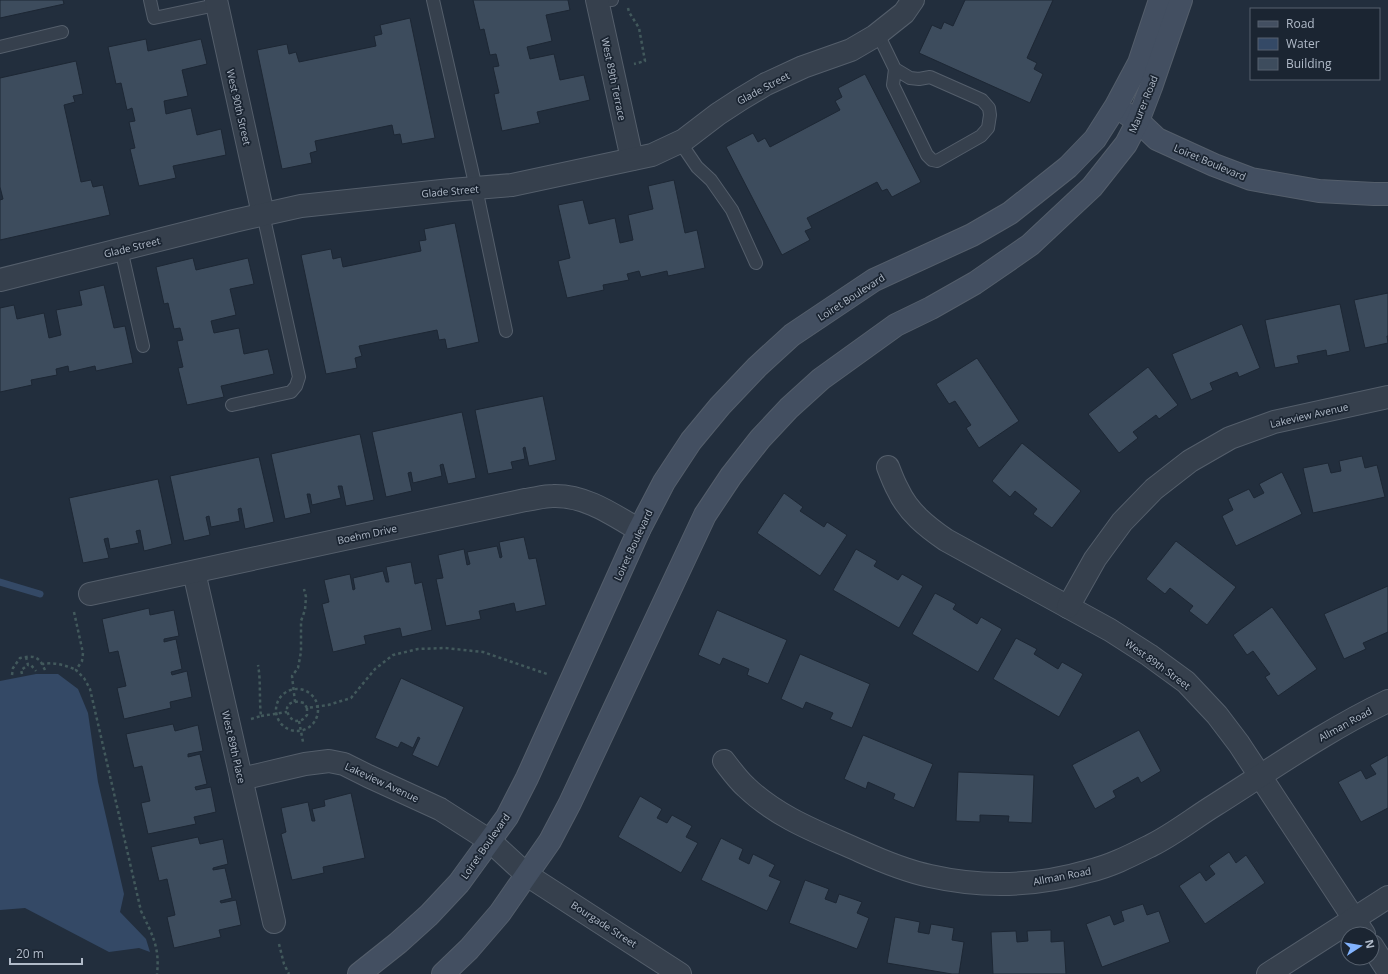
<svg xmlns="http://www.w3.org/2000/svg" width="1388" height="974" viewBox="0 0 1388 974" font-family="'Open Sans',sans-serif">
	<rect width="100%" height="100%" fill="#222e3d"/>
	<path fill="#344966" d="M36 674H58L78 689 88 713 98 782 124 894 120 912 146 939 150 952 139 948 109 952 25 908 0 910V681Z"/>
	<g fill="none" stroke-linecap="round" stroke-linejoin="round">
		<path stroke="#344966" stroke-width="7" d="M0 582 40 594"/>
	</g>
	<g fill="#3d4c5d" stroke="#1d2734">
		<path d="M0 0H63L64 4 0 18Z"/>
		<path d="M473 0H568L570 10 546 15 552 41 527 47 530 59 554 54 560 80 584 75 590 100 537 112 540 123 502 131 494 94 499 93 493 67 499 66 496 54 490 55 484 29 480 30Z"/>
		<path d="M965 0H1053L1027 58 1037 63 1034 69 1043 74 1030 103 919 53 932 25 941 29 944 22 953 26Z"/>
		<path d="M410 18 435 138 402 144 400 134 394 135 392 125 315 141 317 151 310 153 312 163 282 169 257 50 287 44 289 54 296 52 299 62 376 46 374 36 382 34 380 25Z"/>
		<path d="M146 39 148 51 201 39 207 64 182 70 188 96 164 101 166 114 191 108 197 135 221 129 226 155 173 166 176 178 139 186 130 149 135 148 129 122 135 121 132 108 127 110 121 83 116 84 108 47Z"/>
		<path d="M76 61 83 94 73 96 75 102 64 105 81 182 91 180 93 187 103 185 110 215 0 240V200L3 199 0 187V78Z"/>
		<path d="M865 74 921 182 892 197 887 189 882 191 877 182 807 218 812 228 805 231 810 240 782 255 726 147 753 133 758 142 765 138 770 147 840 110 835 101 842 97 838 88Z"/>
		<path d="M674 180 685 233 697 230 705 268 668 276 667 271 641 277 639 271 627 274 629 280 603 285 604 290 567 298 558 261 570 258 558 205 583 200 589 224 615 218 620 243 633 240 628 215 653 209 648 186Z"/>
		<path d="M455 223 479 342 447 349 445 339 439 340 437 330 359 346 362 356 355 358 357 368 326 374 301 255 331 249 333 259 341 257 343 267 421 251 419 241 426 240 424 229Z"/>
		<path d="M193 258 196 270 248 258 254 284 230 289 236 315 211 321 214 333 239 328 244 354 268 349 274 374 221 386 224 397 187 405 178 368 183 367 177 341 183 340 180 328 174 329 168 303 164 304 156 267Z"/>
		<path d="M104 285 114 328 125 326 133 363 96 371 95 366 69 372 68 366 56 369 57 375 31 380 32 385 0 392V308L14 305 17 319 44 313 49 338 61 335 56 310 82 305 79 291Z"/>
		<path d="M1388 293V336H1387L1388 343 1365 348 1354 300Z"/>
		<path d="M1340 304 1350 351 1327 356 1326 350 1297 356 1299 363 1275 368 1265 320Z"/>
		<path d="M1242 324 1260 368 1239 377 1237 372 1210 383 1213 390 1191 400 1172 354Z"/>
		<path d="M977 358 1019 421 979 448 966 428 971 425 955 401 949 404 936 384Z"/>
		<path d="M1148 367 1178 405 1159 419 1156 415 1133 432 1138 438 1119 453 1088 414Z"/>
		<path d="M543 396 556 460 529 466 525 447 523 448 525 459 511 462 513 469 488 474 475 410Z"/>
		<path d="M462 412 476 478 448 484 443 464 440 465 442 476 413 483 411 472 408 473 412 491 386 497 372 432Z"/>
		<path d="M360 434 374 500 346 506 342 486H338L341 498 312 505 310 494H307L311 513 285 519 271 454Z"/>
		<path d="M1022 443 1081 491 1052 528 1033 514 1037 509 1015 491 1010 497 992 481Z"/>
		<path d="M1362 456 1365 468 1377 465 1385 497 1313 513 1303 468 1328 463 1331 473 1341 471 1339 461Z"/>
		<path d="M259 457 274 522 245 529 241 508 238 509 240 521 211 527 209 516 206 517 210 535 184 541 170 476Z"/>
		<path d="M1282 472 1302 514 1236 546 1222 516 1233 510 1228 499 1249 489 1254 498 1264 493 1259 484Z"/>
		<path d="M158 479 172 544 144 551 140 530 136 531 139 543 110 549 108 538 104 539 109 558 83 563 69 498Z"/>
		<path d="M784 493 803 507 800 511 824 527 827 522 847 535 820 576 757 533Z"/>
		<path d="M524 537 529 559 536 558 546 605 516 612 514 603 479 611 481 619 446 626 436 579 443 578 438 555 464 549 467 565 470 564 467 552 497 546 500 558 502 557 499 542Z"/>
		<path d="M1176 541 1236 587 1207 625 1189 611 1193 606 1170 588 1165 594 1146 579Z"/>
		<path d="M856 549 877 561 874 566 898 580 902 574 923 586 899 628 833 590Z"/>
		<path d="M411 562 415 584 422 582 432 630 402 637 400 628 364 636 366 644 333 652 322 604 329 602 324 580 350 574 353 590 355 589 353 578 383 571 386 582H389L386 567Z"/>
		<path d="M1388 586V632L1363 643 1366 649 1344 659 1324 614Z"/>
		<path d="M935 593 956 604 953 609 977 624 981 617 1002 629 978 672 912 634Z"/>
		<path d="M1272 607 1317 669 1278 696 1265 677 1270 674 1253 651 1247 655 1233 635Z"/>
		<path d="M149 608 150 615 174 610 179 636 164 639V642L176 639 182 669 171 672 172 675 187 671 192 697 170 702 171 708 124 719 117 688 126 686 118 651 109 653 102 619Z"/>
		<path d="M717 610 787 640 768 684 747 675 749 669 723 658 720 665 698 655Z"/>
		<path d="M1016 638 1037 649 1034 654 1058 669 1062 662 1083 674 1059 717 993 679Z"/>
		<path d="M800 654 870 684 852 728 830 719 833 713 806 702 803 709 781 699Z"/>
		<path d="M401 678 464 707 438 767 412 755 420 738 418 737 413 748 401 742 398 748 375 738Z"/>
		<path d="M173 724 175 731 198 725 203 751 188 754V757L200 754 207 784 195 787 196 790 211 787 216 812 194 817 196 824 148 834 141 803 150 801 142 766 134 768 126 734Z"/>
		<path d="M1139 730 1161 771 1141 783 1138 777 1113 791 1116 797 1095 809 1072 765Z"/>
		<path d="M863 735 933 764 914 808 893 799 895 794 868 782 866 789 844 779Z"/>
		<path d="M1388 755V808L1361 822 1338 782 1361 770 1366 779 1376 774 1370 765Z"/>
		<path d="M958 772 1034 775 1032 823 1008 822 1009 816 980 815V822L956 821Z"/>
		<path d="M351 793 365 858 323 867 324 873 292 880 281 834 286 832 281 808 308 802 312 821H315L312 809 325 806 324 800Z"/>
		<path d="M640 796 662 809 657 818 667 823 672 815 692 826 686 837 698 843 681 873 618 837Z"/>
		<path d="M198 837 200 844 223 839 228 864 213 868V870L225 868 232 898 220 901 221 903 236 900 241 925 219 930 221 937 174 948 167 917 175 915 167 879 159 881 151 847Z"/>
		<path d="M721 838 743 849 739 859 749 864 753 854 775 865 769 876 781 881 767 911 701 880Z"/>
		<path d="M1229 852 1236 863 1246 855 1265 883 1205 924 1179 886 1200 872 1206 881 1215 874 1209 866Z"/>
		<path d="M805 880 829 889 825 899 836 903 839 894 862 902 857 913 869 918 857 949 789 923Z"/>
		<path d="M1143 904 1147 915 1159 911 1170 942 1102 967 1086 924 1110 915 1114 925 1124 921 1121 911Z"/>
		<path d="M895 917 920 922 918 932 929 934 931 924 954 928 952 940 964 942 959 974H952L887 963Z"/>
		<path d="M1051 930V942L1064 941 1066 974H993L991 932 1016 931 1017 942 1028 941 1027 931Z"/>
	</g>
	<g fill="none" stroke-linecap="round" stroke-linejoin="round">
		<defs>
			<g id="lane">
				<path d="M150 0 154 18 216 5"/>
				<path d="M433 0 476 188 506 331"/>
				<path d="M597 1 612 0"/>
				<path d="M878 34 895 69 893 85 927 155 932 160 937 161 981 136 988 128 990 115 989 108 982 100 930 77 919 79 910 78 895 69"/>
				<path d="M0 47 62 32"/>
				<path d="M680 142 697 167 711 180 732 210 756 263"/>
				<path d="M121 249 143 346"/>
				<path d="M232 405 291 392 296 386 299 377 263 214"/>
			</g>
			<g id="street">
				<path d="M216 0 263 214"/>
				<path d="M597 0 632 159"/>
				<path d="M0 280 234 221 301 206 451 190 512 185 652 155 684 140 718 114 741 99 766 84 803 67 851 50 875 36 904 13 913 0"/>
				<path d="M888 467C891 475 894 483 898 490 908 512 927 527 946 540L1110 630 1149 655 1186 682 1217 715 1239 744 1364 934"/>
				<path d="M194 572 274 922"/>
				<path d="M90 594 525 500C534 499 544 496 553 496 585 495 612 514 639 530"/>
				<path d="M1068 607 1095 559 1122 522 1154 489 1190 461 1230 438 1274 422 1388 397"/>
				<path d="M724 761C731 770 738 780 746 787 778 818 820 833 860 851 882 861 906 871 930 876 983 888 1038 886 1089 871 1111 866 1132 855 1152 845 1174 834 1194 818 1215 805 1272 769 1327 730 1388 701"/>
				<path d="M241 779 305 764 329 761 344 764 368 776 440 809 490 841 527 875 680 974"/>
				<path d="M1372 946 1388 971"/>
				<path d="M1268 974 1388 897"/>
			</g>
			<g id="secondary">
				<path d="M1127 114 1138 121 1157 139 1214 165 1251 179 1319 191 1374 194H1388"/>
				<path d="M359 974 398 943 429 915 459 883 507 817 527 778 639 530 664 482 691 441 720 406 757 367 792 335 874 280 972 235 1010 213 1068 167 1095 139 1116 106 1139 63 1160 0"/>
				<path d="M443 974 469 949 500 913 550 841 570 803 705 515 731 476 760 439 789 408 821 379 896 325 931 308 975 283 1030 245 1092 187 1126 144 1138 121 1151 87 1181 0"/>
			</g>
		</defs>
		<use href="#lane" stroke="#545e6b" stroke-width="14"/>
		<use href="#street" stroke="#545e6b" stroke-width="24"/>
		<use href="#secondary" stroke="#545e6b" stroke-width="24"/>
		<g stroke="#42595c" stroke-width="2.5" stroke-dasharray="3 3" stroke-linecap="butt">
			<path d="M628 8 629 12 639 28 645 61 634 64"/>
			<path d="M74 612 83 653 82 661 76 670 84 678 90 689 141 911C152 934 160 947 157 974"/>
			<path d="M26 657 28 665H31L36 671"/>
			<path d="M45 670 42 664C53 662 66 665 76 670"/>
			<path d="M22 674 21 670 28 665"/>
			<path d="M12 675 13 668 20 658C30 656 37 655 42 664"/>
			<circle cx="297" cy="710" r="21"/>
			<path d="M295 702 292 676 298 668 301 652V621L305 610 306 597 304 589"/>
			<path d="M307 708V715C303 720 301 721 294 721 281 710 287 698 304 703L307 708 328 705 351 698 375 669 393 655 418 649 445 648 483 652 547 674"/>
			<path d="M261 716 287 712"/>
			<path d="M251 719 261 716C259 699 261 681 258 665"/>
			<path d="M299 721 303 742"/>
			<path d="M279 944 284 964 289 974"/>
		</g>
		<use href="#lane" stroke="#36404d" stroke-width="12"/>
		<use href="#street" stroke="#36404d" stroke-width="22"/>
		<use href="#secondary" stroke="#434f61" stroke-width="22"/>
	</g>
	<g text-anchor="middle" stroke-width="3.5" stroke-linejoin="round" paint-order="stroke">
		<g font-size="10" fill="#b1bbc9" stroke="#1b2532">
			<text transform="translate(614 79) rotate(78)" y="4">West 89th Terrace</text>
			<text transform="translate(763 88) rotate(-28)" y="4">Glade Street</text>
			<text transform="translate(1143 104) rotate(-68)" y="4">Maurer Road</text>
			<text transform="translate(239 107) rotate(77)" y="4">West 90th Street</text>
			<text transform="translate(1210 162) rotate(23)" y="4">Loiret Boulevard</text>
			<text transform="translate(450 191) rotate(-5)" y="4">Glade Street</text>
			<text transform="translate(132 247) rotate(-14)" y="4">Glade Street</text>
			<text transform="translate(851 297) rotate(-33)" y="4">Loiret Boulevard</text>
			<text transform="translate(1309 415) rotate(-13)" y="4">Lakeview Avenue</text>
			<text transform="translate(367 534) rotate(-12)" y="4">Boehm Drive</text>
			<text transform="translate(633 545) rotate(-65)" y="4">Loiret Boulevard</text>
			<text transform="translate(1158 664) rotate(36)" y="4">West 89th Street</text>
			<text transform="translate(1345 724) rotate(-29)" y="4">Allman Road</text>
			<text transform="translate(234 747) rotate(77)" y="4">West 89th Place</text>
			<text transform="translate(382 782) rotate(25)" y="4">Lakeview Avenue</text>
			<text transform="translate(485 846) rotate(-55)" y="4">Loiret Boulevard</text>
			<text transform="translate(1062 876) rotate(-11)" y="4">Allman Road</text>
			<text transform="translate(604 924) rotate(33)" y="4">Bourgade Street</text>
		</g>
	</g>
	<rect x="1250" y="8" width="130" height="72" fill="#1b2532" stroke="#57616e"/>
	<rect x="1258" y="21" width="20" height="6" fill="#434f61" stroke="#57616e"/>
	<text x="1286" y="28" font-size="12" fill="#b1bbc9">Road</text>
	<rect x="1258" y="38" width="20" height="12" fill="#344966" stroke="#57616e"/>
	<text x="1286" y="48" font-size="12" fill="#b1bbc9">Water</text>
	<rect x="1258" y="58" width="20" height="12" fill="#3d4c5d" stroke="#57616e"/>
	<text x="1286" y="68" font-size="12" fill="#b1bbc9">Building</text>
	<g transform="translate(1360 946) rotate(78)"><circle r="19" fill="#1b2532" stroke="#57616e"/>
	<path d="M0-3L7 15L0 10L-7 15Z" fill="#82b3fe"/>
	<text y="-6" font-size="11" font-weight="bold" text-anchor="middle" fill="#b1bbc9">N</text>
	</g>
	<path d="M10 958v6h72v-6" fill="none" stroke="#b1bbc9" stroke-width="2"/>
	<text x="16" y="958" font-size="12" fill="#b1bbc9" stroke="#1b2532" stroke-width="3" paint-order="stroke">20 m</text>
</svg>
